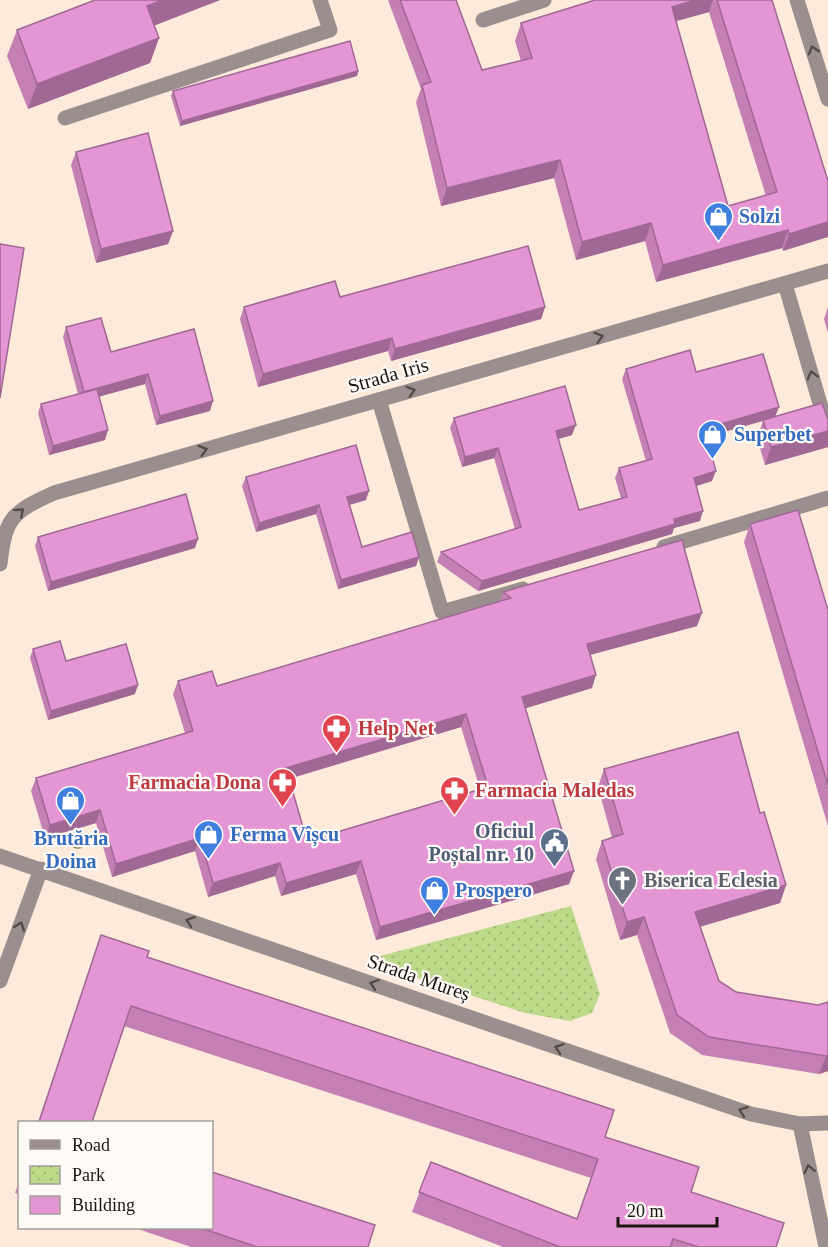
<svg xmlns="http://www.w3.org/2000/svg" width="828" height="1247" viewBox="0 0 828 1247" font-family="Georgia,serif">
	<defs>
		<pattern id="park-dots" width="8" height="8" patternUnits="userSpaceOnUse" patternTransform="scale(1.5)"><rect width="8" height="8" fill="#bdd98a"/><path d="M2 2h.1M6 6h.1" fill="none" stroke="#a2b976" stroke-width="1.8" stroke-linecap="round"/></pattern>
	</defs>
	<rect width="100%" height="100%" fill="#fdeada"/>
	<path fill="url(#park-dots)" d="M571 906 600 994 592 1013 570 1021 525 1013 381 966 380 956Z"/>
	<g fill="none" stroke-linecap="round" stroke-linejoin="round">
		<g stroke="#9a8f8e" stroke-width="15">
			<path d="M483 20 544 0"/>
			<path d="M65 118 330 30 320 0"/>
			<path d="M379 400 442 612 523 589"/>
			<path d="M664 547 828 498"/>
		</g>
		<g stroke="#9a8f8e" stroke-width="15">
			<path d="M797 0 828 99"/>
			<path d="M785 284 828 431"/>
			<path d="M0 564C5 518 12 512 54 493L828 271"/>
			<path d="M0 856 751 1114 800 1124 828 1123"/>
			<path d="M0 981 41 869"/>
			<path d="M800 1124 826 1247"/>
		</g>
	</g>
	<circle fill="#919365" cx="78" cy="840" r="9"/>
	<g fill="#c480b5" fill-rule="evenodd">
		<path d="M220 0 154 25 159 38 150 63 28 109 7 56 17 30Z"/>
		<path d="M388 0H456L482 70 521 61 515 41 521 23 595 0H772L828 181 783 251 782 248 656 282 645 241 576 260 554 178 441 206 416 102 421 89ZM709 12 766 196 728 206 676 21Z"/>
		<path d="M358 71 357 76 180 126 171 96 173 91Z"/>
		<path d="M76 152 173 231 168 244 96 263 71 165Z"/>
		<path d="M340 297 545 307 541 319 391 361 388 351 258 387 240 319 244 307Z"/>
		<path d="M828 307V333L824 319Z"/>
		<path d="M66 327 111 352 210 411 156 425 145 384 99 396 105 440 49 455 38 413 41 404 78 394 63 337Z"/>
		<path d="M626 369 696 372 775 417 828 420V447L765 465 757 438 763 421 706 437 712 481 696 486 700 521 674 528 672 534 478 591 437 562 441 552 515 529 494 458 462 467 450 428 454 418 572 435 558 439 579 510 621 498 615 478 619 468 646 461 622 379Z"/>
		<path d="M246 477 366 500 350 505 362 547 419 557 416 566 338 589 316 514 256 532 242 486Z"/>
		<path d="M750 524 828 610V826L744 542Z"/>
		<path d="M38 537 195 548 48 591 35 546Z"/>
		<path d="M503 592 697 626 590 655 592 688 525 708 574 871 569 884 376 940 356 874 281 896 275 876 208 897 195 851 112 877 96 823 45 838 31 791 36 778 185 733 173 694 178 681 217 686 500 601ZM461 727 480 789 307 841 289 779Z"/>
		<path d="M33 649 66 661 135 694 48 720 30 658Z"/>
		<path d="M604 769 760 813 786 885 780 903 700 927 719 981 736 992 818 1005 828 1002V1071L819 1074 702 1055 670 1033 637 935 620 940 596 859 602 841 612 838 598 787Z"/>
		<path d="M101 935 147 957 605 1137 776 1247H503L412 1212 431 1162 577 1219 591 1178 124 1026 92 1122H38Z"/>
		<path d="M20 1179V1194L15 1193Z"/>
		<path d="M132 1227H212L368 1247H191Z"/>
	</g>
	<g fill="#a06894">
		<path d="M163 0H220L138 32 147 6Z"/>
		<path d="M696 0H713L709 12 666 24 672 7Z"/>
		<path d="M159 38 150 63 28 109 37 84Z"/>
		<path d="M358 71 357 76 180 126 182 121Z"/>
		<path d="M560 160 554 178 441 206 447 188Z"/>
		<path d="M828 222V237L783 251 789 234Z"/>
		<path d="M651 223 645 241 576 260 582 242Z"/>
		<path d="M788 230 782 248 656 282 663 265Z"/>
		<path d="M173 231 168 244 96 263 101 249Z"/>
		<path d="M545 307 541 319 391 361 395 349Z"/>
		<path d="M392 338 388 351 258 387 263 374Z"/>
		<path d="M148 374 145 384 80 402 84 392Z"/>
		<path d="M213 401 210 411 156 425 160 416Z"/>
		<path d="M779 407 775 417 700 439 704 429Z"/>
		<path d="M576 425 572 435 552 441 556 431Z"/>
		<path d="M108 430 105 440 49 455 53 446Z"/>
		<path d="M828 431V447L765 465 771 447Z"/>
		<path d="M498 448 494 458 462 467 465 457Z"/>
		<path d="M716 471 712 481 690 488 694 478Z"/>
		<path d="M369 491 366 500 344 506 347 497Z"/>
		<path d="M319 505 316 514 256 532 259 523Z"/>
		<path d="M703 511 700 521 674 528 672 534 478 591 482 581 674 519Z"/>
		<path d="M198 539 195 548 48 591 51 582Z"/>
		<path d="M419 557 416 566 338 589 341 580Z"/>
		<path d="M702 613 697 626 582 657 587 644Z"/>
		<path d="M596 675 592 688 517 711 522 697Z"/>
		<path d="M138 685 135 694 48 720 51 711Z"/>
		<path d="M466 714 461 727 281 781 286 768Z"/>
		<path d="M100 810 96 823 45 838 50 825Z"/>
		<path d="M200 838 195 851 112 877 116 864Z"/>
		<path d="M361 861 356 874 281 896 286 883Z"/>
		<path d="M280 863 275 876 208 897 213 883Z"/>
		<path d="M574 871 569 884 376 940 380 927Z"/>
		<path d="M786 885 780 903 688 930 695 912Z"/>
		<path d="M644 917 637 935 620 940 627 922Z"/>
		<path d="M828 1055V1071L819 1074 826 1056Z"/>
	</g>
	<g fill="#e495d3" stroke="#a06894" stroke-width="1.5" fill-rule="evenodd">
		<path d="M95 0H163L147 6 159 38 37 84 17 30Z"/>
		<path d="M400 0H456L482 70 532 58 521 23 595 0H696L672 7 728 206 777 192 717 0H772L828 181V222L789 234 788 230 663 265 651 223 582 242 560 160 447 188 422 85 431 82Z"/>
		<path d="M350 41 358 71 182 121 173 91Z"/>
		<path d="M148 133 173 231 101 249 76 152Z"/>
		<path d="M0 244 24 248 0 398Z"/>
		<path d="M528 246 545 307 395 349 392 338 263 374 244 307 335 281 340 297Z"/>
		<path d="M101 318 111 352 194 329 213 401 160 416 148 374 84 392 66 327Z"/>
		<path d="M690 350 696 372 763 354 779 407 704 429 716 471 694 478 703 511 674 519 675 524 482 581 441 552 521 527 498 448 465 457 454 418 565 386 576 425 556 431 579 510 627 497 619 468 652 459 626 369Z"/>
		<path d="M97 389 108 430 53 446 41 404Z"/>
		<path d="M822 403 828 420V431L771 447 763 420Z"/>
		<path d="M356 445 369 491 347 497 362 547 412 532 419 557 341 580 319 505 259 523 246 477Z"/>
		<path d="M186 494 198 539 51 582 38 537Z"/>
		<path d="M798 510 828 610V785L750 524Z"/>
		<path d="M682 540 702 613 587 644 596 675 522 697 574 871 380 927 361 861 286 883 280 863 213 883 200 838 116 864 100 810 50 825 36 778 193 731 178 681 212 671 217 686 511 598 503 592ZM466 714 488 787 307 841 286 768Z"/>
		<path d="M60 641 66 661 126 644 138 685 51 711 33 649Z"/>
		<path d="M738 732 760 813 764 812 786 885 695 912 719 981 736 992 818 1005 828 1002V1055L826 1056 709 1037 677 1015 644 917 627 922 602 841 623 834 604 769Z"/>
		<path d="M101 935 149 951 147 957 614 1110 605 1137 699 1167 691 1192 784 1223 776 1247H699L673 1239 670 1247H560L419 1192 431 1162 577 1219 598 1159 131 1006 92 1122H39Z"/>
		<path d="M212 1172 375 1225 368 1247H257L198 1227H212Z"/>
	</g>
	<defs><path id="oneway-chevron" d="M-2-3.5L2.5 0L-2 3.5" fill="none" stroke-width="1.6" stroke-linecap="round" stroke-linejoin="round" transform="scale(1.5)"/></defs>
	<g stroke="#544c48">
		<use href="#oneway-chevron" transform="translate(813 50) rotate(-107)"/>
		<use href="#oneway-chevron" transform="translate(599 337) rotate(-16)"/>
		<use href="#oneway-chevron" transform="translate(812 375) rotate(-106)"/>
		<use href="#oneway-chevron" transform="translate(411 391) rotate(-16)"/>
		<use href="#oneway-chevron" transform="translate(203 450) rotate(-16)"/>
		<use href="#oneway-chevron" transform="translate(20 512) rotate(-42)"/>
		<use href="#oneway-chevron" transform="translate(190 921) rotate(-161)"/>
		<use href="#oneway-chevron" transform="translate(20 926) rotate(-70)"/>
		<use href="#oneway-chevron" transform="translate(374 984) rotate(-161)"/>
		<use href="#oneway-chevron" transform="translate(559 1048) rotate(-161)"/>
		<use href="#oneway-chevron" transform="translate(743 1111) rotate(-160)"/>
		<use href="#oneway-chevron" transform="translate(809 1169) rotate(-102)"/>
	</g>
	<defs>
		<symbol id="shop-pin" viewBox="-11 -11 22 30"><path d="M0 17L-7.5 6A9.5 9.5 0 1 1 7.5 6Z" fill="#3f7fe0" stroke="#fefaf7"/><path d="M-5-2.5h2.3a2.7 3.5 0 0 1 5.4 0H5L5.5 6h-11ZM-1.5-2.5h3a1.5 2.3 0 0 0-3 0Z" fill="#fff"/></symbol>
		<symbol id="pharmacy-pin" viewBox="-11 -11 22 30"><path d="M0 17L-7.5 6A9.5 9.5 0 1 1 7.5 6Z" fill="#e0444e" stroke="#fefaf7"/><path d="M-2-6h4v4h4v4h-4v4h-4v-4h-4v-4h4Z" fill="#fff"/></symbol>
		<symbol id="civic-pin" viewBox="-11 -11 22 30"><path d="M0 17L-7.5 6A9.5 9.5 0 1 1 7.5 6Z" fill="#5c6f8a" stroke="#fefaf7"/><path d="M-.6-6.5H3V-4.5H.6V-3L4-1V1h2V6H-6V1h2V-1L-.6-3ZM-1.2 2.5V6h2.4V2.5Z" fill="#fff"/></symbol>
		<symbol id="church-pin" viewBox="-11 -11 22 30"><path d="M0 17L-7.5 6A9.5 9.5 0 1 1 7.5 6Z" fill="#6b7280" stroke="#fefaf7"/><path d="M-1.2-6h2.4v3.5h3.3v2.4h-3.3V6h-2.4V-.1h-3.3v-2.4h3.3Z" fill="#fff"/></symbol>
	</defs>
	<g fill-rule="evenodd">
		<use href="#shop-pin" x="702" y="200" width="33" height="45"/>
		<use href="#shop-pin" x="696" y="418" width="33" height="45"/>
		<use href="#pharmacy-pin" x="320" y="712" width="33" height="45"/>
		<use href="#pharmacy-pin" x="266" y="766" width="33" height="45"/>
		<use href="#pharmacy-pin" x="438" y="774" width="33" height="45"/>
		<use href="#shop-pin" x="54" y="784" width="33" height="45"/>
		<use href="#shop-pin" x="192" y="818" width="33" height="45"/>
		<use href="#civic-pin" x="538" y="826" width="33" height="45"/>
		<use href="#church-pin" x="606" y="864" width="33" height="45"/>
		<use href="#shop-pin" x="418" y="874" width="33" height="45"/>
	</g>
	<g text-anchor="middle" stroke-width="4.5" stroke-linejoin="round" paint-order="stroke">
		<g font-size="20" font-weight="bold" fill="#366cbe" stroke="#fefaf7" text-anchor="start">
			<text x="739" y="223">Solzi</text>
			<text x="734" y="441">Superbet</text>
			<text x="230" y="841">Ferma Vîșcu</text>
			<text x="71" y="845" text-anchor="middle">Brutăria<tspan x="71" dy="23">Doina</tspan></text>
			<text x="455" y="897">Prospero</text>
		</g>
		<g font-size="20" fill="#1b150f" stroke="#fefaf7">
			<text transform="translate(388 375) rotate(-16)" y="7">Strada Iris</text>
			<text transform="translate(419 977) rotate(19)" y="7">Strada Mureș</text>
		</g>
		<g font-size="20" font-weight="bold" fill="#be3a42" stroke="#fefaf7" text-anchor="start">
			<text x="358" y="735">Help Net</text>
			<text x="261" y="789" text-anchor="end">Farmacia Dona</text>
			<text x="475" y="797">Farmacia Maledas</text>
		</g>
		<g font-size="20" font-weight="bold" fill="#4e5e75" stroke="#fefaf7" text-anchor="end">
			<text x="534" y="838">Oficiul<tspan x="534" dy="23">Poștal nr. 10</tspan></text>
		</g>
		<g font-size="20" font-weight="bold" fill="#5b616d" stroke="#fefaf7" text-anchor="start">
			<text x="644" y="887">Biserica Eclesia</text>
		</g>
	</g>
	<rect x="18" y="1121" width="195" height="108" fill="#fefaf7" stroke="#a39e9a" stroke-width="1.5"/>
	<rect x="30" y="1140" width="30" height="9" fill="#9a8f8e" stroke="#a39e9a" stroke-width="1.5"/>
	<text x="72" y="1151" font-size="18" fill="#1b150f">Road</text>
	<rect x="30" y="1166" width="30" height="18" fill="url(#park-dots)" stroke="#a39e9a" stroke-width="1.5"/>
	<text x="72" y="1181" font-size="18" fill="#1b150f">Park</text>
	<rect x="30" y="1196" width="30" height="18" fill="#e495d3" stroke="#a39e9a" stroke-width="1.5"/>
	<text x="72" y="1211" font-size="18" fill="#1b150f">Building</text>
	<path d="M618 1217v9h99v-9" fill="none" stroke="#1b150f" stroke-width="3"/>
	<text x="627" y="1217" font-size="18" fill="#1b150f" stroke="#fefaf7" stroke-width="4.5" paint-order="stroke">20 m</text>
</svg>
